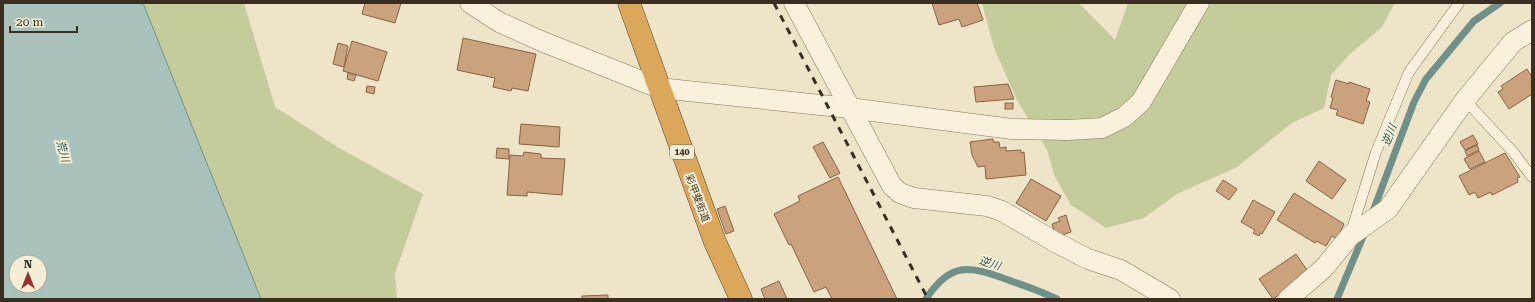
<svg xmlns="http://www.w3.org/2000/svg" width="1535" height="302" viewBox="0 0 1535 302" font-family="'Roboto Serif','Noto Sans JP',serif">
	<rect width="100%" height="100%" fill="#eee4c8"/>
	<g fill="#c4cc9b">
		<path d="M143 3H244L275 107 339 148 423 194 395 273 397 299H261Z"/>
		<path d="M982 3H1079L1115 40 1128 3H1395L1382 27 1350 54 1331 75 1324 108 1292 123 1237 167 1177 194 1144 218 1106 228 1071 205 1055 177 1047 150 1017 100 994 48Z"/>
	</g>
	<path fill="#a9c2bc" stroke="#6f918a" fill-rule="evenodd" d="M3 3H143L261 299H3ZM16 262H40V286H16Z"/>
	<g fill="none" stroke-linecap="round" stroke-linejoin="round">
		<g stroke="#6f918a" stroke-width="7">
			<path d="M1372 214 1414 102 1426 79 1474 21 1500 3"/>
			<path d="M926 299C952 259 972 267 1011 281 1026 286 1042 292 1057 299"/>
			<path d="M1337 299 1365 232"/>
		</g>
	</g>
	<g fill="#cba27e" stroke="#896243">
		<path d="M365 3H401L395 23 362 14Z"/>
		<path d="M932 3H977L983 20 962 27 959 19 939 25Z"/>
		<path d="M463 38 536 54 528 91 512 88 511 91 493 87 495 78 457 70Z"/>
		<path d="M352 41 387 52 378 81 343 71Z"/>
		<path d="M338 43 348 46 344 67 333 64Z"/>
		<path d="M1527 69 1532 77V94L1509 109 1498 92 1503 89 1501 86Z"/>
		<path d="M348 73 356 75 354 81 347 79Z"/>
		<path d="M1336 80 1349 84V82L1370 89 1366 101 1370 102 1363 124 1336 115 1338 110 1330 108 1333 98 1331 97Z"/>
		<path d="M1008 84 1014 99 976 102 974 87Z"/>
		<path d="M367 86 375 87 374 94 366 92Z"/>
		<rect x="1005" y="103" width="8" height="6"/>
		<path d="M521 124 560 127 559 147 519 144Z"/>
		<path d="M1473 135 1478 144 1465 150 1460 142Z"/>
		<path d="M993 139V142H999L1000 148 1006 147V151L1021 150V153L1024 152 1026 175 986 179 985 166 978 167 972 155 970 142Z"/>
		<path d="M823 142 840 173 830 178 813 147Z"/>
		<path d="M1477 145 1479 150 1467 156 1465 151Z"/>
		<path d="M497 148 509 149V159L496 158Z"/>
		<path d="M1479 151 1485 162 1470 169 1464 159Z"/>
		<path d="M524 152 541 154V158L565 159 562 195 527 192V196L507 195 510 155 523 156Z"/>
		<path d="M1505 153 1520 177 1517 178 1518 182 1492 195 1491 192 1478 198 1475 192 1469 195 1459 176Z"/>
		<path d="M1319 161 1346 180 1332 199 1306 181Z"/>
		<path d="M838 177 897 299H832L826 287 814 292 791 244 789 245 774 214 800 201 798 196Z"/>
		<path d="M1031 179 1061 196 1046 221 1016 203Z"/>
		<path d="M1223 180 1237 189 1229 200 1216 191Z"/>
		<path d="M1294 193 1344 224 1337 239 1332 236 1326 246 1316 241 1315 243 1277 220Z"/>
		<path d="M1253 200 1275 212 1262 234 1260 233 1259 236 1253 233 1255 230 1241 222Z"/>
		<path d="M725 206 734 231 726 234 717 209Z"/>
		<path d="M1066 215 1071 232 1056 237 1052 224 1060 221 1058 218Z"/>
		<path d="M1296 254 1309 273 1273 299 1259 279Z"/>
		<path d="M779 281 787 299H765L761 289Z"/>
		<path d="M608 295V299H582V296Z"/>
	</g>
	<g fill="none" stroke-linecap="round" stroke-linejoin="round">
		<defs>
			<g id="lane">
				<path d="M1465 100 1514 153 1532 177"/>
				<path d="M1351 232 1376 152 1409 72 1459 3"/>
			</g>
			<g id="street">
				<path d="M470 3 499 22 541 41 659 88 849 108 1012 129 1068 130 1102 128 1124 117 1141 102 1199 3"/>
				<path d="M794 3 892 186 900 193 914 198 987 206 1002 211 1055 242 1088 259 1121 270 1170 299"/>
				<path d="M1288 299 1324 268 1350 236 1388 209 1465 100 1513 42 1532 30"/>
			</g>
			<path id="highway" d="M629 3 715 242 741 299"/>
		</defs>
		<use href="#lane" stroke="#8a775d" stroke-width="11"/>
		<use href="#street" stroke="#8a775d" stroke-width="21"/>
		<use href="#highway" stroke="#584531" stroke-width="23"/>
		<use href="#lane" stroke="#f9f1db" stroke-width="10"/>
		<use href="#street" stroke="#f9f1db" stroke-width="20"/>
		<use href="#highway" stroke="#dba85b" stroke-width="22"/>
		<path stroke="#3a2e20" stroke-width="3" stroke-dasharray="7 7" stroke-linecap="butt" d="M774 3 928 299"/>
	</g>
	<g text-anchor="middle" stroke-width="4" stroke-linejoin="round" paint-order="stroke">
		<rect fill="#f5eed7" stroke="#726857" stroke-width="1" x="670" y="145" width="24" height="14" rx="3"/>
		<g font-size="9" font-weight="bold" fill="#3a2e20">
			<text x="682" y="155">140</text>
		</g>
		<g font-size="10" fill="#3a2e20" stroke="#f5eed7">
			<text transform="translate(698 198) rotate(69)" y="4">彩甲斐街道</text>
		</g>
		<g font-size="11" font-style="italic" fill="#305a59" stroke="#f5eed7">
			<text transform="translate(1389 135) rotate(-69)" y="4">逆川</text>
			<text transform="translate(63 151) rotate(75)" y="4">荒川</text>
			<text transform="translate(990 263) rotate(17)" y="4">逆川</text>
		</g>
	</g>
	<rect width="1535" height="302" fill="none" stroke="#3a2e20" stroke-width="8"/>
	<g transform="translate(28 274)"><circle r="19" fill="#f5eed7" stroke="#aaa18e"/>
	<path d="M0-3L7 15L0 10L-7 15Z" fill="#98312e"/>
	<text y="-6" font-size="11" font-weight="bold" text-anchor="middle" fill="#3a2e20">N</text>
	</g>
	<path d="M10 26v6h67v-6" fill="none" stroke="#3a2e20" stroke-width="2"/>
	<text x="16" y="26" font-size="12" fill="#3a2e20" stroke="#f5eed7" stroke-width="3" paint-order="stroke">20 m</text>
</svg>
